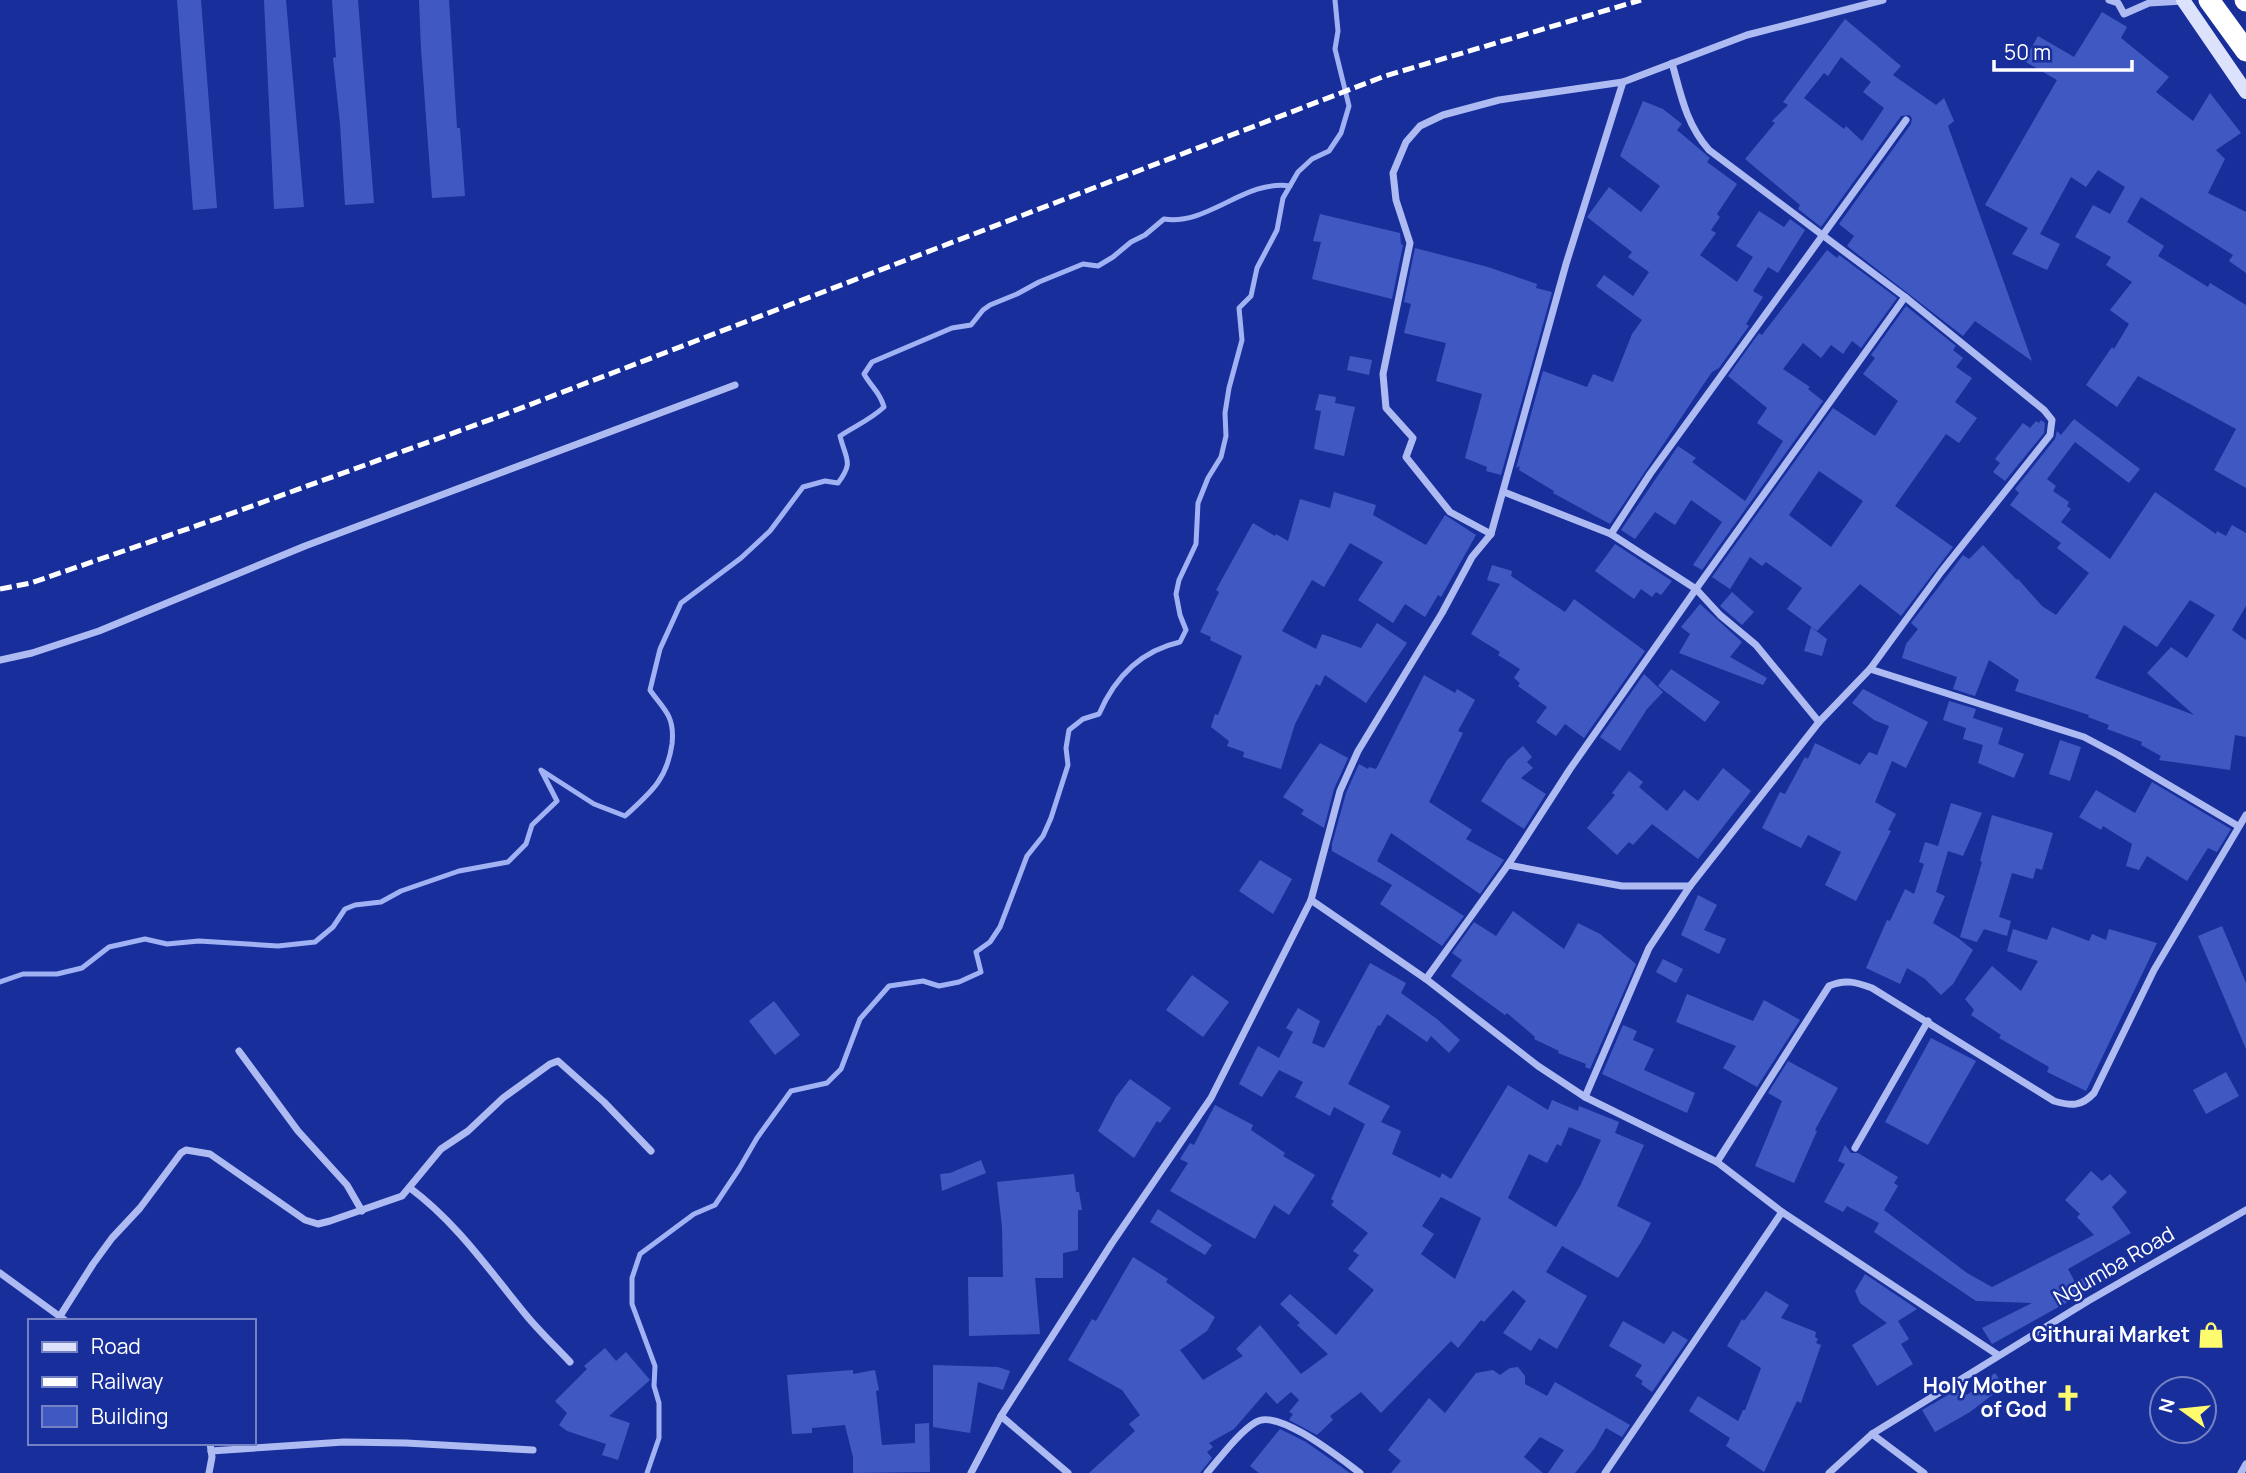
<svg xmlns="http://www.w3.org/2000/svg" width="2246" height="1473" viewBox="0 0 2246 1473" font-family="Manrope,sans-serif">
	<rect width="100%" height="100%" fill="#182f9b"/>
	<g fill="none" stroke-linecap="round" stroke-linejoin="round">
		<g stroke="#a1b2f4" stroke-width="5">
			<path d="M0 982 23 974H57L82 968 109 947 145 939 167 944 199 941 278 946 315 942 333 927 345 909 355 905 381 902 401 891 459 871 508 862 526 844 532 825 557 801 541 770 594 804 625 816C650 793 667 780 672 744 673 735 673 726 669 717 665 708 656 699 650 690L660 649 681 603 741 558 770 531 803 487 825 481 838 483C854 462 846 460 840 436 855 426 870 420 884 407 880 392 872 388 864 374L872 362 952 328 971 325 983 310 990 305 1017 294 1039 282 1083 264 1098 266 1113 257 1131 242 1145 235 1164 219C1208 226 1245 179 1290 186"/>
			<path d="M647 1473 659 1438V1403L654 1386 655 1366 632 1304V1278L640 1254 694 1214 715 1205 739 1169 757 1138 791 1091 827 1083 841 1069 860 1019 889 986 923 981 939 986 959 982 981 972 976 952 990 942 1000 927 1027 856 1043 836 1051 818 1068 765 1066 748 1069 730 1083 719 1099 714C1115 677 1140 651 1180 642L1186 630 1180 615 1176 594 1179 580 1196 544 1198 503 1208 478 1221 457 1226 436 1225 413 1229 388 1242 340 1239 308 1251 296 1257 268 1277 230 1283 198 1298 172 1312 159 1329 151 1341 133 1349 106 1335 49 1338 31 1335 0"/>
		</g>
	</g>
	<g fill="#4059c2" fill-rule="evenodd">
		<path d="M177 0H201L217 208 193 210Z"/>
		<path d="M264 0H286L304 207 274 209Z"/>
		<path d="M332 0H358L374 203 345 205 340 124 333 58 336 57Z"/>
		<path d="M419 0H449L457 128H460L465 196 432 198 421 49Z"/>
		<path d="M2102 12 2127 27 2121 38 2169 77 2156 92 2193 121 2210 93 2241 133 2216 150 2225 159 2208 193 2246 212V273L2229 261 2233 255 2141 197 2127 222 2164 246 2158 256 2208 287 2210 283 2246 305V488L2214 470 2236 429 2138 376 2117 407 2086 385 2112 347 2114 349 2129 324 2110 310 2132 282 2106 265 2111 257 2075 237 2093 205 2110 214 2125 187 2098 170 2086 187 2071 177 2040 234 2060 244 2047 270 2012 254 2028 228 1985 205 2057 80 2024 61 2038 36 2074 57Z"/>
		<path d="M1845 19 1901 66 1893 75 1936 105 1944 98 1954 121 1948 126 2032 361 1975 321 1963 336 1847 246 1854 236 1839 224 1911 124 1912 118 1909 115 1901 116 1821 227 1798 209 1800 205 1745 159 1775 123 1772 121 1788 105 1783 102ZM1841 57 1871 82 1863 92 1884 108 1862 141 1846 126 1844 129 1804 98 1824 73 1828 76Z"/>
		<path d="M1643 101 1663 109 1682 124 1677 130 1710 158 1707 162 1737 184 1717 214 1720 217 1711 230 1716 233 1700 255 1737 282 1753 257 1736 246 1759 211 1784 227 1790 219 1805 230 1778 273 1768 267 1753 291 1763 297 1746 324 1749 326 1719 368 1712 372 1701 388 1610 524 1553 493 1554 491 1519 470 1520 466 1516 468 1543 371 1587 387 1593 374 1613 382 1632 334 1642 320 1596 286 1604 275 1633 296 1649 272 1628 257 1632 252 1587 217 1609 187 1641 212 1660 186 1620 156Z"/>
		<path d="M1320 214 1400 233 1401 244 1403 245 1392 299 1312 279 1321 242 1313 241Z"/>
		<path d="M1415 248 1488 267 1537 284 1536 288 1552 292 1501 475 1486 471 1487 467 1465 458 1482 394 1436 381 1446 343 1404 333 1411 304 1404 302Z"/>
		<path d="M1827 250 1837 258 1839 255 1897 298 1861 348 1852 341 1843 354 1831 345 1821 358 1803 343 1783 369 1810 387 1808 389 1823 401 1702 570 1693 565 1722 522 1691 500 1675 525 1655 512 1635 539 1621 530 1678 446 1696 458 1692 462 1745 501 1783 441 1757 423 1767 408 1728 376 1759 333 1762 335Z"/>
		<path d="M1906 306 1956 346 1953 350 1963 358 1956 367 1972 378 1955 402 1977 418 1959 443 1946 434 1895 506 1953 547 1901 616 1860 584 1817 631 1787 609 1802 588 1766 562 1762 566 1750 557 1730 589 1712 577 1833 408 1875 436 1898 401 1863 374 1875 358 1871 355ZM1819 471 1863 501 1831 547 1789 515Z"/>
		<path d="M1350 356 1372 360 1369 375 1347 370Z"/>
		<path d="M1319 394 1336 397 1335 403 1355 407 1344 456 1314 449 1321 411 1315 410Z"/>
		<path d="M2074 419 2140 469 2129 483 2075 442 2047 479 2056 486 2053 491 2069 502 2067 506 2071 509 2061 522 2110 559 2155 492 2216 534 2217 531 2226 536 2232 525 2246 533V606L2232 630 2246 640V737L2235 735 2230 770 2159 760 2161 756 2141 745 2142 742 2107 729 2109 725 2088 717 2089 715 2015 691 2019 680 1989 660 1975 696 1953 689 1957 677 1902 658 1906 644 1918 629 1911 623 1963 555 1969 559 1983 545 2017 580 2018 579 2042 606 2056 615 2089 573 2057 548 2061 543 2010 505 2019 493 2015 489 2055 439 2057 431 2061 435ZM2190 600 2215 615 2187 658 2171 647 2147 673 2194 715 2095 678 2124 625 2157 647Z"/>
		<path d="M2041 420 2045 423 2044 433 2005 481 1993 472 2000 463 1995 459 2023 423 2030 428 2036 421 2039 423Z"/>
		<path d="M1334 492 1376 505 1373 515 1426 545 1445 515 1476 535 1441 597 1438 595 1425 617 1405 604 1393 623 1358 600 1383 562 1350 543 1324 587 1312 580 1282 631 1316 649 1322 634 1361 648 1377 623 1407 643 1366 703 1325 675 1320 686 1316 684 1295 724 1281 769 1243 757 1244 752 1227 746 1229 741 1211 727 1215 714 1218 715 1242 656 1210 640 1211 637 1200 632 1219 592 1216 590 1253 523 1275 536 1276 534 1288 541 1300 499 1330 508Z"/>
		<path d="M1615 544 1672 581 1661 595 1656 592 1652 597 1641 589 1634 599 1595 571Z"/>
		<path d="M1492 565 1512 571 1511 576 1565 612 1574 599 1645 651 1584 738 1565 724 1556 736 1536 722 1547 707 1518 686 1520 683 1514 678 1520 669 1498 655 1500 652 1471 634 1500 584 1487 580Z"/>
		<path d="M1732 592 1754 612 1742 625 1720 606Z"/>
		<path d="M1700 604 1742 642 1730 657 1767 678 1763 685 1679 653 1690 634 1681 627Z"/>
		<path d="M1811 627 1827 639 1822 656 1804 651Z"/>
		<path d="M1671 669 1720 702 1705 722 1658 686Z"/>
		<path d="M1644 674 1663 692 1647 709 1620 751 1600 737Z"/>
		<path d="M1424 675 1455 693 1457 689 1475 700 1458 731 1463 733 1429 802 1472 830 1466 839 1504 860 1480 894 1391 833 1377 861 1464 916 1442 946 1380 904 1392 885 1332 851V844L1346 793 1359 764 1368 769 1369 767 1376 769Z"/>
		<path d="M1863 689 1928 722 1906 768 1892 761 1875 802 1896 814 1888 830 1891 831 1856 901 1825 885 1841 852 1808 835 1801 848 1762 828 1780 792 1785 794 1805 757 1808 759 1815 743 1860 765 1869 752 1877 755 1889 726 1874 720 1852 703Z"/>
		<path d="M1949 701 1976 709 1973 718 2003 728 1998 744 2024 754 2014 778 1978 763 1983 745 1963 739 1966 728 1943 720Z"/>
		<path d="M2060 740 2081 747 2070 781 2049 774Z"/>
		<path d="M1320 743 1348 758 1334 789 1324 828 1301 814 1304 810 1283 797Z"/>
		<path d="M1523 746 1532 757 1527 762 1533 768 1521 778 1546 794 1524 829 1481 801 1507 760Z"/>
		<path d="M1723 768 1751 791 1698 859 1652 824 1633 845 1629 842 1617 855 1587 828 1615 795 1612 793 1629 771 1643 782 1639 787 1667 811 1684 790 1698 801Z"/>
		<path d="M2152 782 2231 829 2217 852 2208 848 2187 881 2147 856 2139 870 2126 866 2132 844 2103 826 2101 830 2079 817 2096 790 2135 813Z"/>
		<path d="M1951 803 1982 813 1963 856 1948 851 1936 892 1945 896 1933 923 1958 938 1973 950 1953 984 1941 995 1925 979 1907 968 1900 984 1866 968 1887 920 1890 921 1905 889 1914 894 1924 864 1919 862 1925 842 1938 846Z"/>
		<path d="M1992 815 2053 833 2042 870 2036 868 2033 879 2012 873 1999 917 2011 921 2007 936 1984 929 1977 942 1960 937 1982 862 1980 861Z"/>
		<path d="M1260 860 1292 879 1273 914 1239 891Z"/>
		<path d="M1698 895 1717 905 1704 930 1726 939 1719 954 1681 935Z"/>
		<path d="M1513 911 1564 949 1578 923 1600 934 1636 964 1590 1069 1585 1067 1586 1064 1558 1053 1559 1051 1534 1039 1535 1037 1507 1013 1505 1015 1451 976 1462 960 1452 953 1474 922 1496 936Z"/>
		<path d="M2222 926 2246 983V1049L2198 936Z"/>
		<path d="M2052 927 2089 941 2092 934 2106 940 2109 929 2157 943 2086 1091 2047 1072 2049 1067 1999 1038 2001 1035 1971 1015 1974 1010 1965 999 1992 966 2021 991 2038 961 2007 951 2013 929 2047 940Z"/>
		<path d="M1663 959 1683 969 1676 983 1656 972Z"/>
		<path d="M1370 963 1406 983 1401 993 1437 1019 1460 1040 1449 1053 1431 1036 1427 1042 1387 1014 1380 1026 1378 1025 1348 1084 1390 1106 1381 1122 1401 1131 1392 1154 1440 1178 1442 1173 1451 1179 1508 1085 1548 1110 1552 1100 1578 1111 1579 1106 1619 1122 1615 1133 1644 1145 1617 1206 1651 1223 1641 1242 1618 1278 1562 1246 1546 1272 1587 1296 1557 1349 1539 1338 1531 1351 1503 1333 1526 1301 1513 1290 1484 1322 1481 1320 1458 1348 1451 1341 1381 1413 1361 1392 1330 1416 1333 1420 1317 1435 1289 1420 1293 1414 1289 1412 1299 1400 1291 1392 1277 1404 1266 1392 1234 1429 1209 1443 1213 1447 1207 1452 1212 1458 1200 1473H1089L1135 1431 1129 1424 1140 1415 1122 1390 1068 1360 1092 1319 1096 1321 1133 1257 1168 1279 1166 1282 1215 1317 1207 1331 1180 1350 1203 1380 1243 1356 1236 1349 1260 1325 1301 1374 1328 1354 1297 1325 1300 1323 1280 1304 1290 1294 1336 1335 1374 1290 1348 1269 1359 1255 1353 1251 1368 1233 1331 1205 1334 1201 1331 1199 1365 1124 1334 1107 1330 1116 1295 1097 1303 1082 1279 1070 1262 1097 1239 1084 1258 1046 1279 1058 1293 1032 1286 1028 1298 1008 1320 1021 1312 1043 1324 1048ZM1569 1127 1601 1140 1580 1186 1556 1227 1508 1198 1529 1154 1547 1163 1557 1144 1561 1146ZM1441 1197 1481 1218 1455 1279 1421 1254 1434 1234 1422 1226Z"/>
		<path d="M1192 975 1229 1002 1203 1037 1166 1010Z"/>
		<path d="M1687 994 1753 1021 1764 1000 1800 1020 1757 1087 1723 1068 1736 1046 1676 1022Z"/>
		<path d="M774 1001 800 1035 775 1055 749 1021Z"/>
		<path d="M1623 1025 1637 1031 1633 1040 1654 1049 1644 1070 1695 1093 1687 1113 1602 1074Z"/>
		<path d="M1931 1038 1976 1061 1928 1145 1885 1122Z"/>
		<path d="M1788 1061 1838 1088 1815 1130 1817 1131 1794 1183 1755 1166 1782 1101 1768 1093Z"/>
		<path d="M2226 1072 2239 1096 2206 1114 2193 1090Z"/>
		<path d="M1130 1079 1171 1108 1160 1123 1157 1121 1134 1158 1098 1131 1116 1097Z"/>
		<path d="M1215 1105 1253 1125 1251 1130 1285 1153 1283 1156 1315 1175 1289 1215 1274 1205 1255 1239 1170 1191 1188 1163 1180 1159 1190 1143 1194 1145Z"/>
		<path d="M1845 1145 1851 1153H1858L1898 1177 1894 1183 1898 1186 1884 1210 1967 1273 1992 1287 2094 1235 2077 1217 2080 1214 2065 1200 2091 1171 2102 1181 2110 1174 2127 1192 2112 1207 2131 1233 2068 1269 2075 1282 2083 1278 2089 1288 2082 1294 1992 1344 1982 1328 2032 1303 1976 1301 1874 1232 1879 1223 1847 1206 1843 1212 1824 1202 1845 1164 1838 1161Z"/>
		<path d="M981 1160 986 1173 942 1191 940 1174 950 1173Z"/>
		<path d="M1074 1174 1076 1192H1079L1082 1210H1078V1250L1063 1253V1278H1035L1040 1334 969 1336 968 1277H1003L1002 1227 997 1182Z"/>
		<path d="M1158 1209 1212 1245 1205 1255 1150 1222Z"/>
		<path d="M1865 1274 1917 1309 1898 1321 1909 1339 1901 1344 1913 1364 1877 1386 1852 1345 1887 1323 1860 1303 1855 1291Z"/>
		<path d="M1766 1291 1789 1305 1781 1318 1816 1332 1815 1337 1818 1339 1816 1343 1821 1345 1801 1403 1797 1401 1764 1472 1726 1446 1730 1438 1689 1411 1698 1396 1738 1421 1743 1410H1745L1761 1368 1727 1346 1742 1319 1744 1321Z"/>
		<path d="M1623 1321 1664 1344 1673 1331 1688 1340 1652 1392 1641 1384 1643 1381 1635 1376 1642 1365 1609 1346Z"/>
		<path d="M605 1348 616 1361 626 1352 650 1380 609 1416 630 1423 618 1460 602 1455 606 1444 567 1431 559 1425 567 1413 555 1401 587 1369 584 1366Z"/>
		<path d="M933 1365 998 1367 1010 1371 1003 1390 978 1382 970 1433 933 1427Z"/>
		<path d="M1518 1367 1525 1376V1384L1547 1396 1555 1382 1630 1425 1622 1437 1606 1428 1594 1449 1575 1473H1548L1564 1450 1540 1437 1524 1457 1543 1473H1391L1401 1461 1388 1450 1429 1398 1445 1413 1476 1373 1493 1370 1500 1375 1510 1368Z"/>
		<path d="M853 1370V1374L875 1370 879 1390 876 1391 882 1445 915 1443V1424L929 1423 930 1472 853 1473V1457L845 1425 812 1428V1433L792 1434 787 1375Z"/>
		<path d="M1995 1373 2004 1386 1970 1412 1935 1432 1922 1410 1962 1387 1967 1395Z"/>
		<path d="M1280 1429 1306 1442 1350 1473H1259L1250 1466Z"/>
	</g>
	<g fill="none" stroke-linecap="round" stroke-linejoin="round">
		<g stroke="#aebbf2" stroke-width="7">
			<path d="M2109 0 2118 3 2124 14 2149 3 2183 1"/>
			<path d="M1504 492 1611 534 1696 589 1720 615 1756 645 1819 722"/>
			<path d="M1491 534 1450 512 1406 457 1413 438 1386 408 1383 374 1410 243 1396 200 1393 173 1406 142 1420 126 1443 115 1499 100 1623 82"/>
			<path d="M1611 534 1650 474 1906 120"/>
			<path d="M0 660 32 653 99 631 305 546 735 385"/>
			<path d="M1870 669 2084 737 2118 755 2238 826"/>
			<path d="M1508 865 1622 886H1690"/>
			<path d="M1311 900 1426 979 1538 1066 1585 1097 1717 1162 1782 1212 1998 1355"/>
			<path d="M1426 979 1508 865 1570 769 1696 589 1905 297"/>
			<path d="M239 1051 298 1131 347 1185 362 1211"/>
			<path d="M1585 1097 1649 948 1690 886 1819 722 1870 669 1941 572 2050 435 2052 420 2044 410 1905 297 1709 150C1686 124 1681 95 1672 63"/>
			<path d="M1855 1148 1928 1021"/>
			<path d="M1717 1162 1829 986C1845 979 1856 982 1872 988L2054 1101C2071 1106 2081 1107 2094 1093L2154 970 2246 815"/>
			<path d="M410 1188C457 1223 489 1270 526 1315 539 1331 555 1346 570 1362"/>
			<path d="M0 1273 66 1321"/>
			<path d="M60 1316 93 1264 112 1238 140 1208 181 1153 186 1150 210 1154 305 1220 318 1224 330 1221 402 1196 441 1149 468 1131 503 1098 550 1064 558 1061 604 1102 651 1151"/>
			<path d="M1001 1416 1068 1473"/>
			<path d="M1872 1434 1924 1473"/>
			<path d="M211 1451 344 1442 406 1443 533 1450"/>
			<path d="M209 1473 212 1457 210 1443"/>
			<path d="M971 1473 1001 1416 1112 1243 1211 1098 1311 900 1340 791 1358 751 1442 613 1472 557 1491 534 1566 264 1623 82 1747 35 1883 0"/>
			<path d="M1207 1473C1220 1458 1239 1432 1256 1422 1278 1408 1341 1459 1360 1473"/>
			<path d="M1605 1473 1782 1212"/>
			<path d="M1829 1473 1872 1434 2088 1301 2246 1210"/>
			<path d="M2241 1473 2246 1464"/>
		</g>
		<path stroke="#dde2fc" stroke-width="14" d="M2183 0 2246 92"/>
		<g stroke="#fff" stroke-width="21">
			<path d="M2209 0 2246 51"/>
			<path d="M2245 0 2246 1"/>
		</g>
		<path stroke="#fff" stroke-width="5" stroke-dasharray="12 5" stroke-linecap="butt" d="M0 589 31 583 219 518 503 415 1385 76 1641 0"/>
	</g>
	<defs>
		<symbol id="shop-bare" viewBox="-9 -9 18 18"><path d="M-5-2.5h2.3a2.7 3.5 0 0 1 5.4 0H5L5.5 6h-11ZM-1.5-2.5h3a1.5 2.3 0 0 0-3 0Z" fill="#fffb6f" stroke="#182f9b" stroke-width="2.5" paint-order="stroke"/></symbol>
		<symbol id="church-bare" viewBox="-9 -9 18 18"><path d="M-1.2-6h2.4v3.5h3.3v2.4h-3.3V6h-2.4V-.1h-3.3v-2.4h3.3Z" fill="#fffb6f" stroke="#182f9b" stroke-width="2.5" paint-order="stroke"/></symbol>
	</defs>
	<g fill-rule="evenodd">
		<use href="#shop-bare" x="2192" y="1316" width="38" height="38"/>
		<use href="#church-bare" x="2049" y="1379" width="38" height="38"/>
	</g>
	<g text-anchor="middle" stroke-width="5" stroke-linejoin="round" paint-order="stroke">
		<g font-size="21" fill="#fff" stroke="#182f9b">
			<text transform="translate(2114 1266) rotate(-30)" y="7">Ngumba Road</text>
		</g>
		<g font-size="21" font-weight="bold" fill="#fff" stroke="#182f9b" text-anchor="end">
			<text x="2190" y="1342">Githurai Market</text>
			<text x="2047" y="1393">Holy Mother<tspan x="2047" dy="24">of God</tspan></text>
		</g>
	</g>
	<rect x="28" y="1319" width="228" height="126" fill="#182f9b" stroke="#7482c3" stroke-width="2"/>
	<rect x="42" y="1342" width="35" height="10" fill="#dde2fc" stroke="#7482c3" stroke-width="2"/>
	<text x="91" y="1354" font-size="21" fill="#ffffff">Road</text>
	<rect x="42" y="1377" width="35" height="10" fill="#ffffff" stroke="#7482c3" stroke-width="2"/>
	<text x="91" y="1389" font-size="21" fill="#ffffff">Railway</text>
	<rect x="42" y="1406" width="35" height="21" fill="#4059c2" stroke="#7482c3" stroke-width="2"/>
	<text x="91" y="1424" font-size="21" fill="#ffffff">Building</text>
	<g transform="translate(2183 1410) rotate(285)"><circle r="33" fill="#182f9b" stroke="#7482c3" stroke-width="2"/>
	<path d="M0-5L12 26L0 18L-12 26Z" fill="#fffb6f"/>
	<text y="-10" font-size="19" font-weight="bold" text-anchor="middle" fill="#ffffff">N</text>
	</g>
	<path d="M1994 60v10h138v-10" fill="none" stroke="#ffffff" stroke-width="3.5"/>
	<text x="2004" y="60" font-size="21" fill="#ffffff" stroke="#182f9b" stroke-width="5" paint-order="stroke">50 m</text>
</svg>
